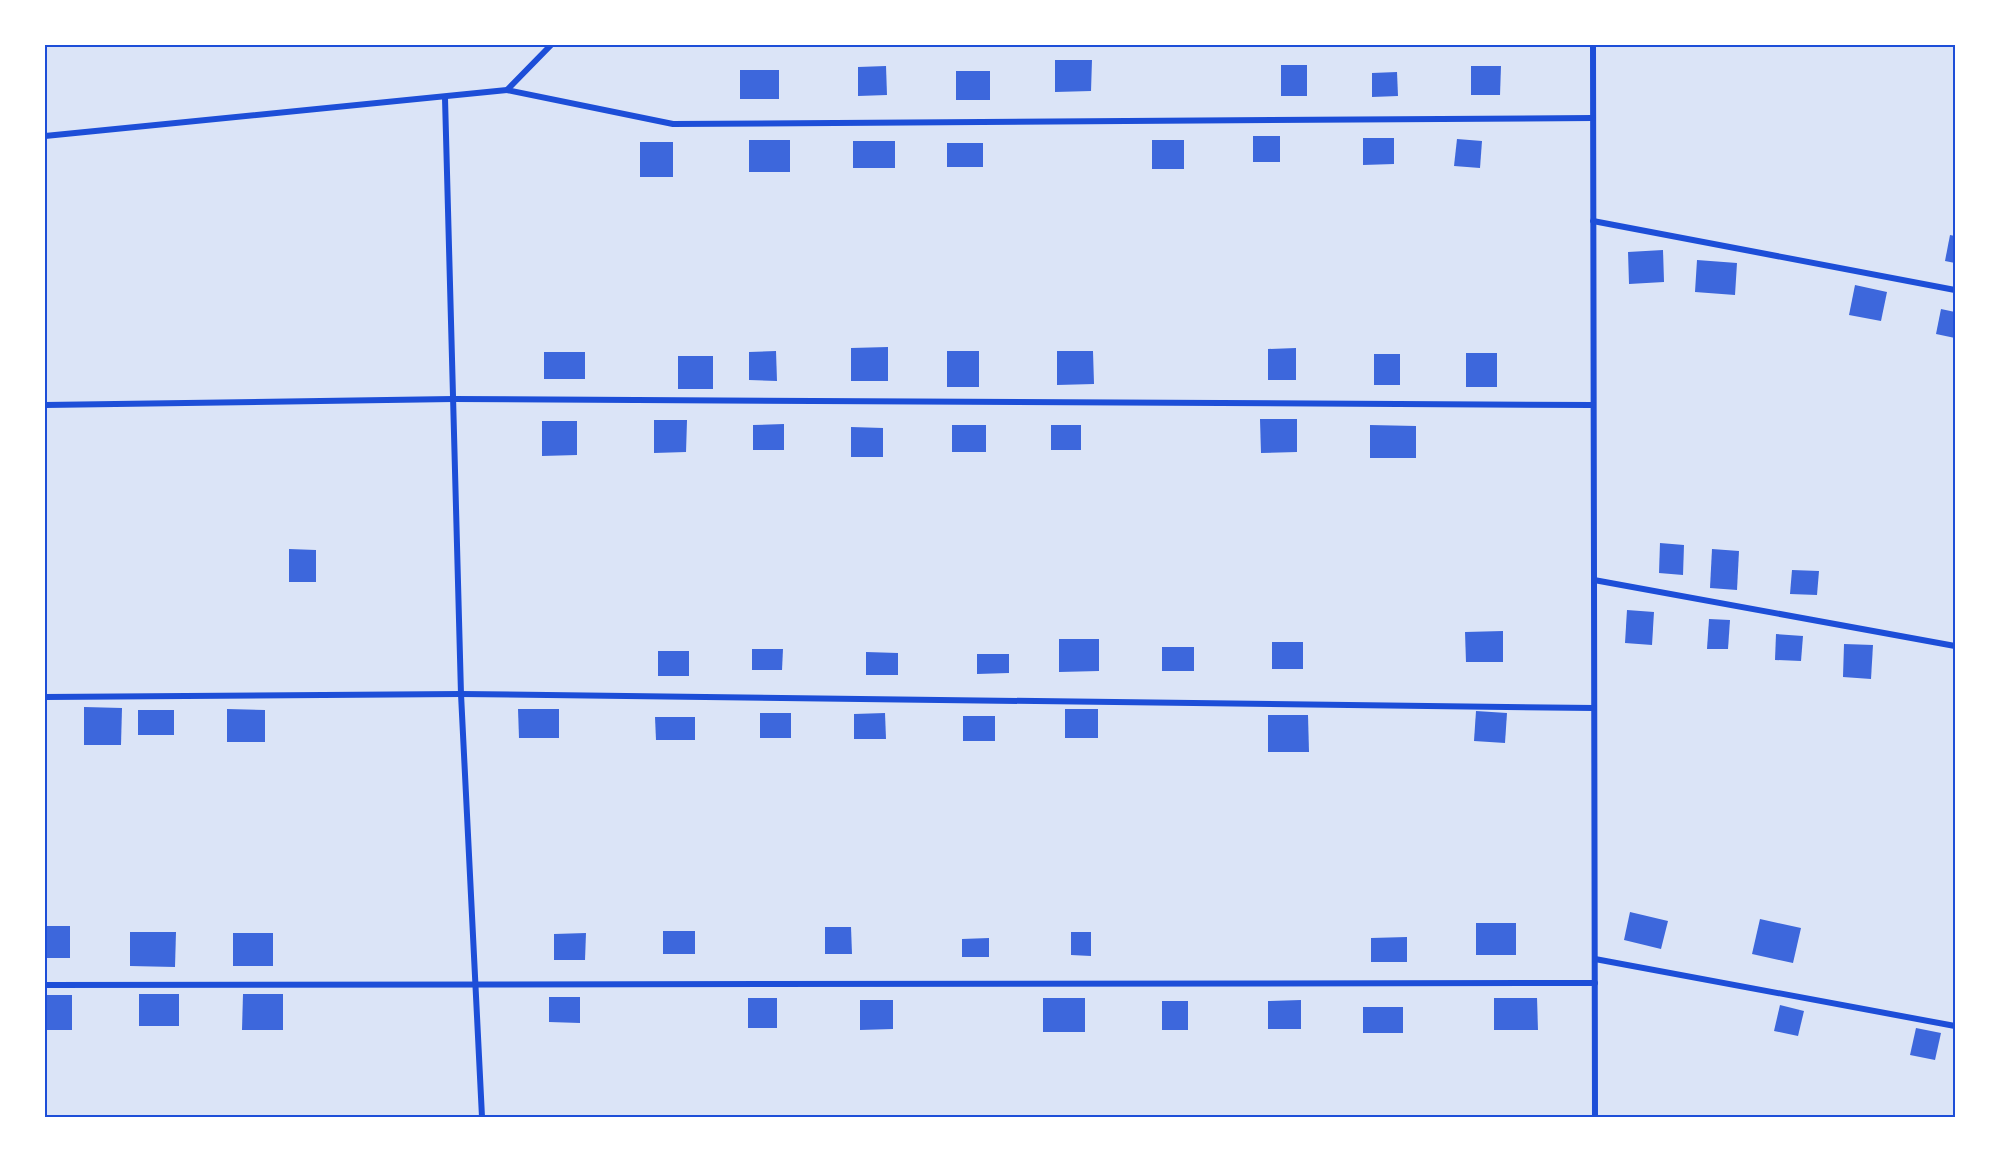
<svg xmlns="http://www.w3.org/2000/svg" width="2000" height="1162" viewBox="0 0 2000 1162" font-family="Ubuntu,sans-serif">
	<rect width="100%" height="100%" fill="#f2f2f2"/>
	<rect fill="#dbe4f7" x="45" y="45" width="1910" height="1072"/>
	<g fill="#3d67dc">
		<path d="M1055 60H1092L1091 91 1055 92Z"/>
		<rect x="1281" y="65" width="26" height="31"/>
		<path d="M886 66 887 95 858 96V67Z"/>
		<path d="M1471 66H1501L1500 95H1471Z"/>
		<rect x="740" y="70" width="39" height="29"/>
		<rect x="956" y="71" width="34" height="29"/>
		<path d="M1397 72 1398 96 1372 97V73Z"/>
		<rect x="1253" y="136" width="27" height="26"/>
		<path d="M1363 138H1394V164L1363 165Z"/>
		<path d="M1457 139 1482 141 1480 168 1454 166Z"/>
		<rect x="749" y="140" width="41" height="32"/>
		<rect x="1152" y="140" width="32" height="29"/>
		<rect x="853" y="141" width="42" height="27"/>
		<rect x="640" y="142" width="33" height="35"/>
		<rect x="947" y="143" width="36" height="24"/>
		<path d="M1950 235 1955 236V263L1945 261Z"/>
		<path d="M1663 250 1664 282 1629 284 1628 252Z"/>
		<path d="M1697 260 1737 263 1735 295 1695 292Z"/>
		<path d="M1855 285 1887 292 1881 321 1849 315Z"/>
		<path d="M1941 309 1955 312V338L1936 334Z"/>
		<path d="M888 347V381H851V348Z"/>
		<path d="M1296 348V380H1268V349Z"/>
		<path d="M776 351 777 381 749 380V352Z"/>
		<rect x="947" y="351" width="32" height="36"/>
		<path d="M1057 351H1093L1094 384 1057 385Z"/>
		<rect x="544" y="352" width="41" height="27"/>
		<rect x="1466" y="353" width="31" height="34"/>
		<rect x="1374" y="354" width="26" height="31"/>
		<rect x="678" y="356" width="35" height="33"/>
		<path d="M1260 419H1297V452L1261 453Z"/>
		<path d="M654 420H687L686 452 654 453Z"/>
		<path d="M542 421H577V455L542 456Z"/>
		<path d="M784 424V450H753V425Z"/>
		<rect x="952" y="425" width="34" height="27"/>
		<rect x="1051" y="425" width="30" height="25"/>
		<path d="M1370 425 1416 426V458H1370Z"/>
		<path d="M851 427 883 428V457H851Z"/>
		<path d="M1660 543 1684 545 1683 575 1659 573Z"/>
		<path d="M289 549 316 550V582H289Z"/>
		<path d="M1712 549 1739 551 1737 590 1710 588Z"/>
		<path d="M1792 570 1819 571 1817 595 1790 594Z"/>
		<path d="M1627 610 1654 612 1652 645 1625 643Z"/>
		<path d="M1709 619 1730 620 1728 649H1707Z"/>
		<path d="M1503 631V662H1466L1465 632Z"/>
		<path d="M1776 634 1803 636 1801 661 1775 660Z"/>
		<path d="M1059 639H1099V671L1059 672Z"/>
		<rect x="1272" y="642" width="31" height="27"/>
		<path d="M1844 644 1873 645 1871 679 1843 677Z"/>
		<rect x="1162" y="647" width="32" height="24"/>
		<path d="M752 649H783L782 670H752Z"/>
		<rect x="658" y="651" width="31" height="25"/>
		<path d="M866 652 898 653V675H866Z"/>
		<path d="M977 654H1009V673L977 674Z"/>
		<path d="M84 707 122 708 121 745H84Z"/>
		<path d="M227 709 265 710V742H227Z"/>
		<path d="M518 709H559V738H519Z"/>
		<rect x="1065" y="709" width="33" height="29"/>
		<rect x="138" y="710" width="36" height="25"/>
		<path d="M1476 711 1507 713 1505 743 1474 741Z"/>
		<rect x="760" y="713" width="31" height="25"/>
		<path d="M885 713 886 739H854V714Z"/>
		<path d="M1268 715H1308L1309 752H1268Z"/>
		<rect x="963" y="716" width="32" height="25"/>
		<path d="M655 717H695V740H656Z"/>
		<path d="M1630 912 1668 921 1661 949 1624 940Z"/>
		<path d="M1760 919 1801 928 1793 963 1752 954Z"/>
		<rect x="1476" y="923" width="40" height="32"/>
		<rect x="45" y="926" width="25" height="32"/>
		<path d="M825 927H851L852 954H825Z"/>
		<rect x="663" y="931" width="32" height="23"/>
		<path d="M130 932H176L175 967 130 966Z"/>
		<path d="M1071 932H1091V956L1071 955Z"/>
		<rect x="233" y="933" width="40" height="33"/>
		<path d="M586 933 585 960H554V934Z"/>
		<path d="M1407 937V962H1371V938Z"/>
		<path d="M989 938V957H962V939Z"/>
		<rect x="139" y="994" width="40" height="32"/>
		<path d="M243 994H283V1030H242Z"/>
		<rect x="45" y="995" width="27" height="35"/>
		<path d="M549 997H580V1023L549 1022Z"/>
		<rect x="748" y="998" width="29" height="30"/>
		<rect x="1043" y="998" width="42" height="34"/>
		<path d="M1494 998H1537L1538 1030H1494Z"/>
		<path d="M860 1000H893V1029L860 1030Z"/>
		<path d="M1301 1000V1029H1268V1001Z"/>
		<rect x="1162" y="1001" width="26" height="29"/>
		<path d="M1780 1005 1804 1011 1798 1036 1774 1031Z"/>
		<rect x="1363" y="1007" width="40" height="26"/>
		<path d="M1916 1028 1941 1033 1935 1060 1910 1055Z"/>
	</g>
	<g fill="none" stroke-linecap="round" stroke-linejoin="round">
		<g stroke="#1d4ed8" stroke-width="6">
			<path d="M1593 45 1595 1117"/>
			<path d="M507 90 673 124 1593 118"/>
			<path d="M445 98 461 694 482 1117"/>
			<path d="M45 136 507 90 551 45"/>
			<path d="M1593 221 1955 290"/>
			<path d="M45 405 453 399 1593 405"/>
			<path d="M1594 580 1955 646"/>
			<path d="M45 697 461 694 1594 708"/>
			<path d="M1595 959 1955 1026"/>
			<path d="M45 985 1595 983"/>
		</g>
	</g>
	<rect width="2000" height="1162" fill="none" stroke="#ffffff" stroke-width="93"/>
	<rect x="46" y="46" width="1908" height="1070" fill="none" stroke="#1d4ed8" stroke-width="2"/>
</svg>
